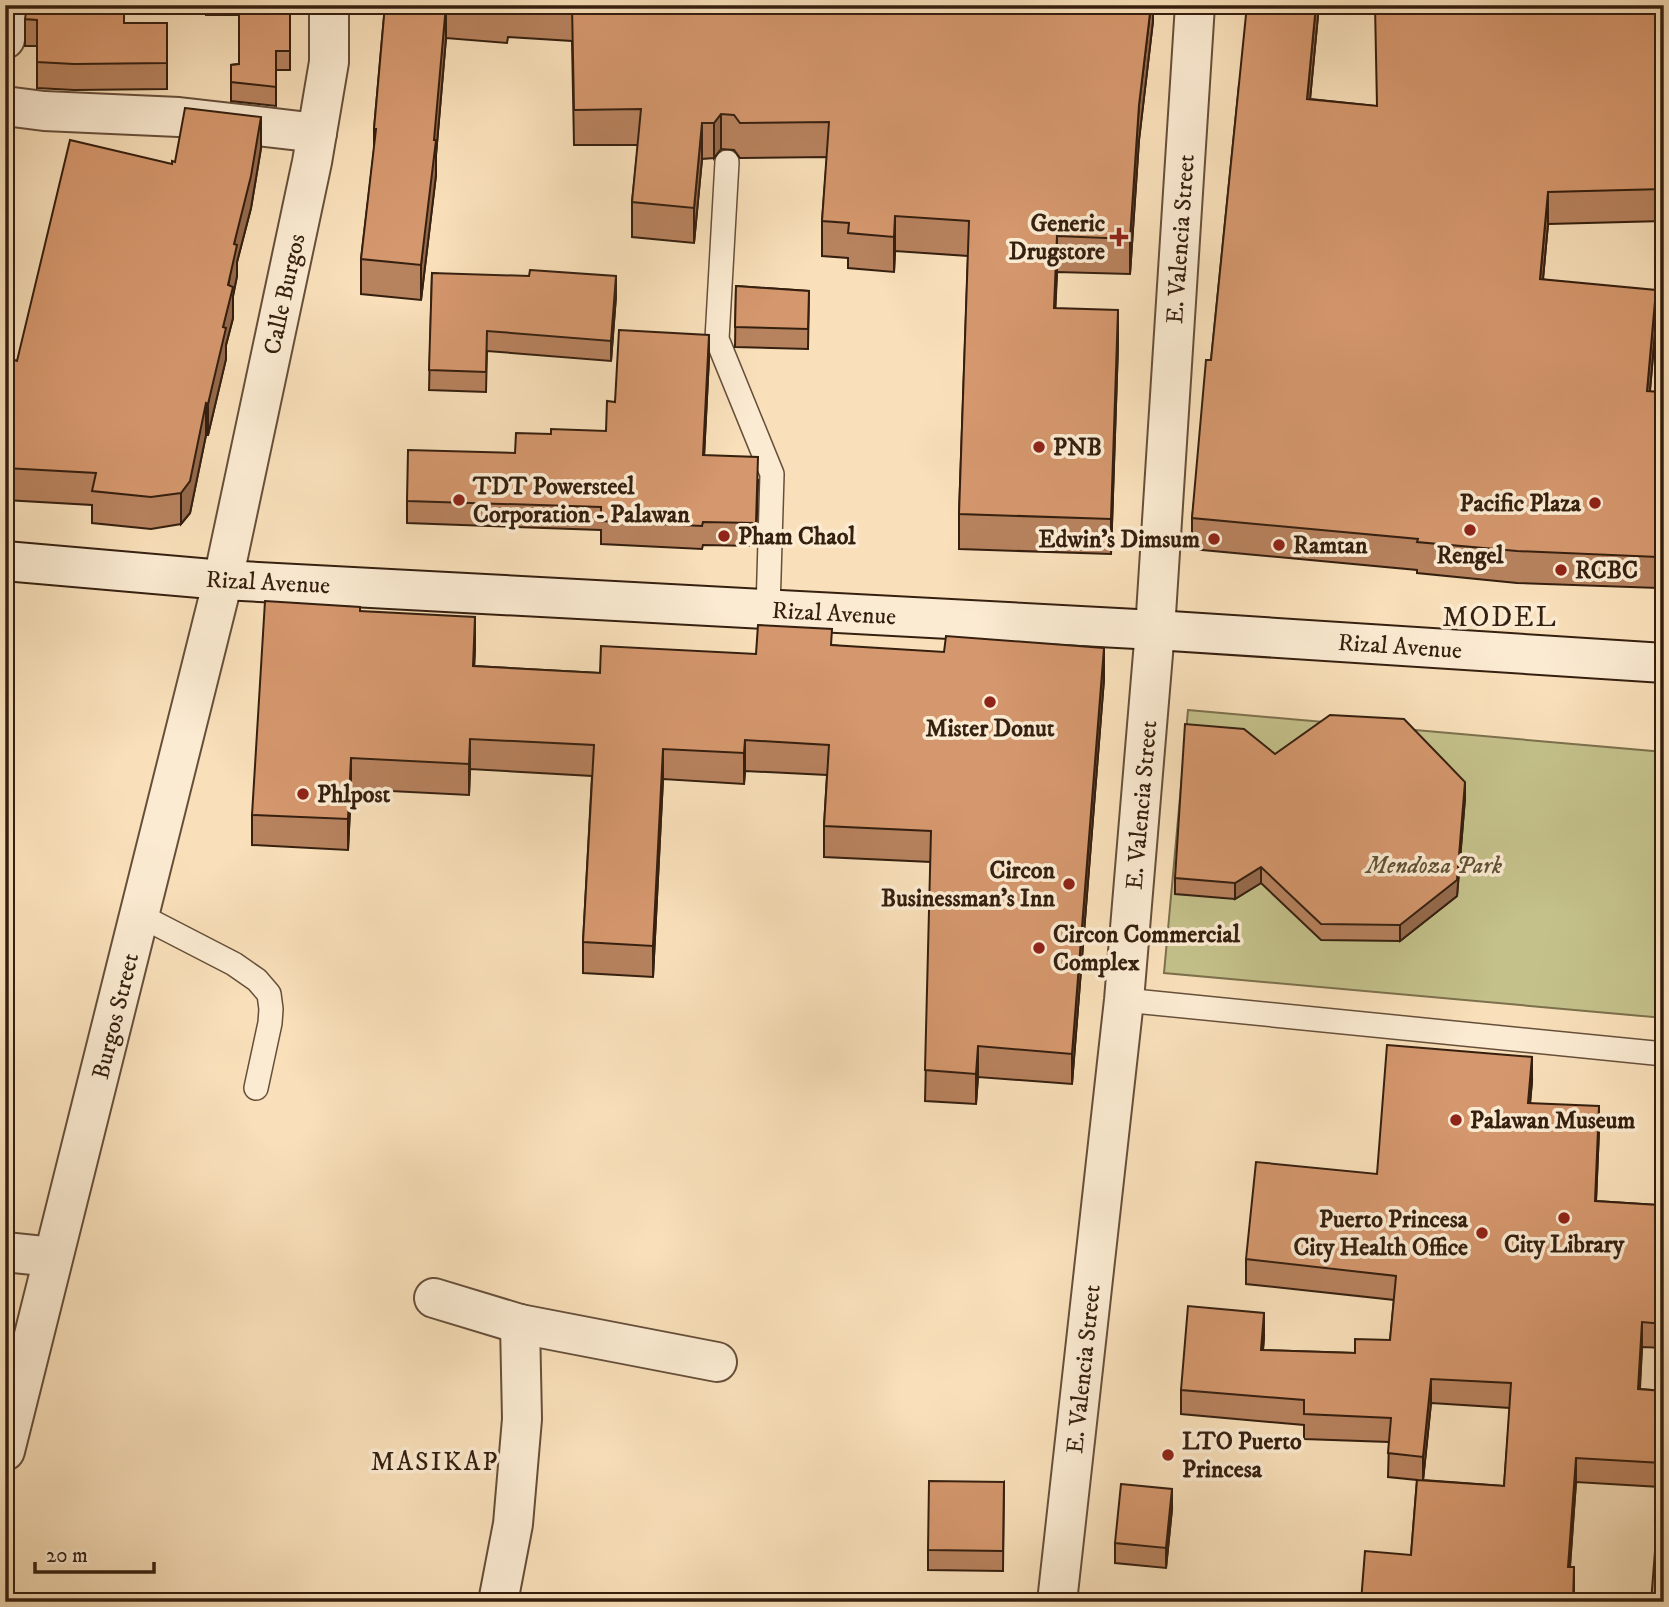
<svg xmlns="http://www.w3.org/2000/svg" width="1669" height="1607" viewBox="0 0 1669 1607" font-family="'IM FELL DW Pica',serif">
	<rect width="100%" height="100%" fill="#f9e0ba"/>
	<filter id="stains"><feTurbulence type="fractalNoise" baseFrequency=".00286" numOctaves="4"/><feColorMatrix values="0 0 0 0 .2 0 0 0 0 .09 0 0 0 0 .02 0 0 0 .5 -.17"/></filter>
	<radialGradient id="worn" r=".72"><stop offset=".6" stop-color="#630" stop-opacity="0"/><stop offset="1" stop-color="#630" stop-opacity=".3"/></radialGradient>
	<path fill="#c4c18b" stroke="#7c704d" stroke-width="2" d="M1188 710 1664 752V1018L1164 973Z"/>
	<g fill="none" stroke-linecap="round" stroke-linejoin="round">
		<defs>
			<g id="lane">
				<path d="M727 162 717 339 772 474 768 610"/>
				<path d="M141 916 234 964 257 980 269 994 271 1009 270 1023 256 1088"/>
				<path d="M1124 1000 1664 1054"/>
			</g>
			<g id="street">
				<path d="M5 39 9 5"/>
				<path d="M5 106 44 111 179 117 317 133"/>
				<path d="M5 1252 53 1257"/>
				<path d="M434 1298 520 1324 717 1362"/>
				<path d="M5 1451 223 580 312 162 329 62V5"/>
				<path d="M498 1602 513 1524 522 1419 520 1324"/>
				<path d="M1057 1602 1124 1000 1155 630 1195 5"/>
			</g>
			<path id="secondary" d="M5 561 223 580 1155 630 1664 663"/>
		</defs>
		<use href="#lane" stroke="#664f3a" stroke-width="26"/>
		<use href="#street" stroke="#664f3a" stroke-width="42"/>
		<use href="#secondary" stroke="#351f0f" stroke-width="42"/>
		<use href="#lane" stroke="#fbebd2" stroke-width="23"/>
		<use href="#street" stroke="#fbebd2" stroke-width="38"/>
		<use href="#secondary" stroke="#fbebd2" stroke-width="38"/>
	</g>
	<g fill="#b7825e" stroke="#351f0f" stroke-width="2" fill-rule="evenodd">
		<path d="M206 5H300V14H290V70H276V106L231 101V65L239 64V15H206Z"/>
		<path d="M385 5H1153V21L1139 140 1130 274 1057 272 1055 308 1118 345 1111 554 959 549V514L968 256 895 251 894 272 848 268V258L822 256V221L827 157 740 158 734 150 721 149 714 158 702 159 694 243 632 237V202L638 145H574L572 41 508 37 507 43 446 38 436 155V175L421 300 361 294V259L374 150V129Z"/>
		<path d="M1319 5 1310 99 1376 106 1664 5V221L1548 224 1543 279 1656 321 1650 391 1661 423 1658 588 1517 583 1417 573V570L1192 549V518L1211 360 1239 85Z"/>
		<path d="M25 19 124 23H167V89L74 90 37 88V46H25Z"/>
		<path d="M261 148 251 208 237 262V276L233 296V318L226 345V359L208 435H206L190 513 181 524 151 529 92 523V505L5 500V375H8L17 361 172 164Z"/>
		<path d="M432 273 616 296 611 361 487 351 486 392 429 390Z"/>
		<path d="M736 286 809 291 808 349 735 347Z"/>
		<path d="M709 358 704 455 758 480 756 546 703 545 702 549 601 544V530L407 523V501L515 453 551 434 606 431 615 402Z"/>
		<path d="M360 611 475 647 474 666 600 673 832 645 1104 679 1072 1084 978 1077 976 1104 925 1101 931 862 824 857V826L827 775 745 771 744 784 663 779 653 977 583 973V942L592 776 470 769 469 795 351 789 348 850 252 845V815Z"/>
		<path d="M1275 754 1465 798 1457 896 1400 941 1321 940 1261 883 1235 899 1175 894V878Z"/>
		<path d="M1532 1081 1530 1103 1599 1130 1596 1201 1658 1205 1664 1134V1348L1642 1347 1640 1389 1664 1391V1602L1660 1487 1576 1482 1570 1567H1574V1602H1361L1411 1555 1417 1480 1388 1477 1389 1442 1304 1439V1425L1181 1414V1390L1264 1337 1263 1350 1355 1353 1390 1340 1394 1300 1246 1284V1259L1377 1174ZM1431 1403 1510 1408 1504 1486 1423 1480Z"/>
		<path d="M1004 1482 1003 1571 928 1570V1550Z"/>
		<path d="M1172 1509 1166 1568 1115 1563V1543Z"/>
	</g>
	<g fill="#956a4c" stroke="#351f0f" stroke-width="2">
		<path d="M446 5V38L436 155V175L421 300V265Z"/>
		<path d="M1151 5H1153V21L1139 140 1130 274V239L1139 105Z"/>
		<path d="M1316 5H1319L1307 131V99Z"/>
		<path d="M721 114V149L714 158V123Z"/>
		<path d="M261 117V148L251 208 237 262V276L233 296V318L226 345V359L208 435V404L223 327 234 244Z"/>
		<path d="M702 123V159L694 243V208Z"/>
		<path d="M1548 192V224L1540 311V279Z"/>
		<path d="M895 216V251L894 272V237Z"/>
		<path d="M1057 236V272L1054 343V308Z"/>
		<path d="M616 276V296L611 361V341Z"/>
		<path d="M1656 290V321L1647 423V391Z"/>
		<path d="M1118 310V345L1111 554V519Z"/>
		<path d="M709 335V358L703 478V455Z"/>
		<path d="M206 403V435L190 513 181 524V493Z"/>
		<path d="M475 617V647L473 696V666Z"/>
		<path d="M1104 648V679L1072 1084V1054Z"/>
		<path d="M470 739V769L469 795V764Z"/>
		<path d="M745 740V771L744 784V753Z"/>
		<path d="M663 749V779L653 977V946Z"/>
		<path d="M351 758V789L348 850V819Z"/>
		<path d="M1465 782V798L1457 896 1400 941V925Z"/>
		<path d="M1261 867V883L1235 899V883Z"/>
		<path d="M978 1046V1077L976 1104V1074Z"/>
		<path d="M1532 1057V1081L1528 1127V1103Z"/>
		<path d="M1599 1106V1130L1595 1225V1201Z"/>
		<path d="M1264 1313V1337L1261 1374V1350Z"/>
		<path d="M1642 1322V1347L1638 1414V1389Z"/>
		<path d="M1431 1379V1403L1423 1481V1457Z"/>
		<path d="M1576 1458V1482L1568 1592V1567Z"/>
		<path d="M1172 1489V1509L1166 1568V1548Z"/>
	</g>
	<g fill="#d5976d" stroke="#351f0f" stroke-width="2">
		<path d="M27 5H124V23H167V63L74 64 37 62V20L25 19Z"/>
		<path d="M239 5H290V51H276V87L231 82V65L239 64Z"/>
		<path d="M385 5H446L434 140H436L421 265 361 259 376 129H374Z"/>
		<path d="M475 5H507V8Z"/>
		<path d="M556 5H1151L1139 105 1130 239 1057 236 1054 308 1118 310 1111 519 959 514 969 221 895 216 894 237 848 233 849 223 822 221 829 122 740 123 734 115 721 114 714 123H702L694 208 632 202 641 109 574 110 572 6Z"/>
		<path d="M1247 5H1316L1307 99 1377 106 1375 5H1664V189L1548 192 1540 279 1656 290 1647 391 1661 392 1658 557 1517 551 1417 542 1418 539 1192 518 1206 360H1211Z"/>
		<path d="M185 108 261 117 251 176 234 244 237 245 228 285 233 287 223 327 226 328 208 404 206 403 190 481 181 493 151 497 92 491 96 473 5 468V375H8L12 359 17 361 70 140 172 164V161L175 162Z"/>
		<path d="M530 270 616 276 611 341 487 331 486 372 429 370 432 273 529 276Z"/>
		<path d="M736 286 809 291 808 329 735 327Z"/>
		<path d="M619 330 709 335 703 455 758 457 756 523 703 522 702 526 601 521V507L407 501 408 450 515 453 516 433 551 434V429L606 431 607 401 615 402Z"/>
		<path d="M265 601 360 607V611L475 617 473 666 600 673 601 646 756 654 758 625 832 629 831 645 944 652 946 636 1104 648 1072 1054 978 1046 976 1074 925 1070 931 831 824 826 829 745 745 740 744 753 663 749 653 946 583 942 594 745 470 739 469 764 351 758 348 819 252 815Z"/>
		<path d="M1330 715 1404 719 1465 782 1457 880 1400 925 1321 924 1261 867 1235 883 1175 878 1185 724 1244 729 1275 754Z"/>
		<path d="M1387 1045 1532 1057 1528 1103 1599 1106 1595 1201 1658 1205 1664 1134V1324L1642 1322 1638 1389 1664 1391V1602H1651L1662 1463 1576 1458 1568 1567H1574L1573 1602H1361L1365 1551 1411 1555 1417 1480 1504 1486 1511 1383 1431 1379 1423 1457 1388 1453 1391 1418 1304 1414V1400L1181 1390 1188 1306 1264 1313 1261 1350 1355 1353V1339L1390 1340 1396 1276 1246 1259 1256 1162 1377 1174Z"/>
		<path d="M929 1481 1004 1482 1003 1551 928 1550Z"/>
		<path d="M1121 1484 1172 1489 1166 1548 1115 1543Z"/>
	</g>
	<g fill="#8f2418" stroke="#fbebd2" stroke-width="2.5">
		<path d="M1115.5 226.5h7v7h7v7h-7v7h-7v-7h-7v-7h7z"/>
		<circle cx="1039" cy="447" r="7"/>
		<circle cx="459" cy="500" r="7"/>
		<circle cx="1595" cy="503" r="7"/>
		<circle cx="1470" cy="530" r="7"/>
		<circle cx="724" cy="536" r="7"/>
		<circle cx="1214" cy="539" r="7"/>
		<circle cx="1279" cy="545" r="7"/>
		<circle cx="1561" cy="570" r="7"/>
		<circle cx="990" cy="702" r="7"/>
		<circle cx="303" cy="794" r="7"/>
		<circle cx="1069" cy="884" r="7"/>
		<circle cx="1039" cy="948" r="7"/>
		<circle cx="1456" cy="1120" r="7"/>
		<circle cx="1564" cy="1218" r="7"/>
		<circle cx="1482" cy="1233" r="7"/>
		<circle cx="1168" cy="1455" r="7"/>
	</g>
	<g text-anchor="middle" stroke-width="7" stroke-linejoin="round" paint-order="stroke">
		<g font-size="24" font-weight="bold" fill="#351f0f" stroke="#fbebd2" text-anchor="start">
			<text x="1105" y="231" text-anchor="end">Generic<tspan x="1105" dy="28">Drugstore</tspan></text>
			<text x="1053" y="455">PNB</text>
			<text x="473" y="494">TDT Powersteel<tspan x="473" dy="28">Corporation - Palawan</tspan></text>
			<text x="1581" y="511" text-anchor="end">Pacific Plaza</text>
			<text x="738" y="544">Pham Chaol</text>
			<text x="1200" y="547" text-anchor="end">Edwin's Dimsum</text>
			<text x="1293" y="553">Ramtan</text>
			<text x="1470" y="563" text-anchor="middle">Rengel</text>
			<text x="1575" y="578">RCBC</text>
			<text x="990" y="736" text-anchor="middle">Mister Donut</text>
			<text x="317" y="802">Phlpost</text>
			<text x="1055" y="878" text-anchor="end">Circon<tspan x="1055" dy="28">Businessman's Inn</tspan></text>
			<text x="1053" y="942">Circon Commercial<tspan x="1053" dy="28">Complex</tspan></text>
			<text x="1470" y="1128">Palawan Museum</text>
			<text x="1468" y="1227" text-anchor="end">Puerto Princesa<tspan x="1468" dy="28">City Health Office</tspan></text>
			<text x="1564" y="1252" text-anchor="middle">City Library</text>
			<text x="1182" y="1449">LTO Puerto<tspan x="1182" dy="28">Princesa</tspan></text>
		</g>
		<g font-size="24" fill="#351f0f" stroke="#fbebd2">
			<text transform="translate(1180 239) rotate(-86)" y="8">E. Valencia Street</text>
			<text transform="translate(284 294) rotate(-78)" y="8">Calle Burgos</text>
			<text transform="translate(268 582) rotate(3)" y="8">Rizal Avenue</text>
			<text transform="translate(834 613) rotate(3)" y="8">Rizal Avenue</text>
			<text transform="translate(1400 646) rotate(4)" y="8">Rizal Avenue</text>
			<text transform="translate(1141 805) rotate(-85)" y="8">E. Valencia Street</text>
			<text transform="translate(115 1016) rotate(-76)" y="8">Burgos Street</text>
			<text transform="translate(1083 1369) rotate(-84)" y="8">E. Valencia Street</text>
		</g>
		<g font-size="24" font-style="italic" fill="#605034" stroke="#fbebd2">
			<text x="1434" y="873">Mendoza Park</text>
		</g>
		<g font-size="26" letter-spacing="2" fill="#351f0f" stroke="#fbebd2">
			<text x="435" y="1470">MASIKAP</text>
		</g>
		<g font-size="28" letter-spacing="2" fill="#351f0f" stroke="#fbebd2">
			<text x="1500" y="626">MODEL</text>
		</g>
	</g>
	<rect width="1669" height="1607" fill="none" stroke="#f9e0ba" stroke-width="28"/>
	<rect x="7" y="7" width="1655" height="1593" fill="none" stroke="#351f0f" stroke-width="3.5"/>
	<rect x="14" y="14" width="1641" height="1579" fill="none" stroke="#351f0f" stroke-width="2"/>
	<path d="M35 1562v10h119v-10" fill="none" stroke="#351f0f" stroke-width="3.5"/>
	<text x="46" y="1562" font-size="21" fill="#351f0f" stroke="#fbebd2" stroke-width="5" paint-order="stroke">20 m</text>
	<rect width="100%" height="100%" filter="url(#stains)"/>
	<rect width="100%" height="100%" fill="url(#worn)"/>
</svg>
